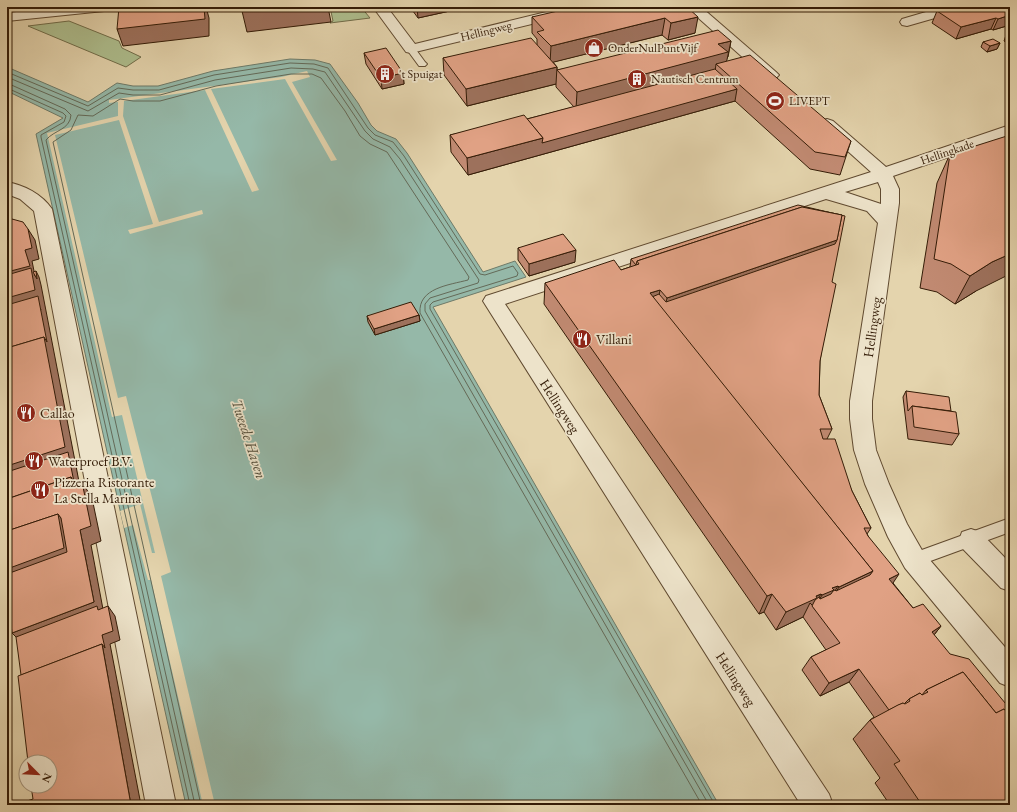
<svg xmlns="http://www.w3.org/2000/svg" width="1017" height="812" viewBox="0 0 1017 812" font-family="'EB Garamond',serif">
	<rect width="100%" height="100%" fill="#e4d4ad"/>
	<filter id="stains"><feTurbulence type="fractalNoise" baseFrequency=".005" numOctaves="4"/><feColorMatrix values="0 0 0 0 .2 0 0 0 0 .09 0 0 0 0 .02 0 0 0 .5 -.17"/></filter>
	<radialGradient id="worn" r=".72"><stop offset=".6" stop-color="#630" stop-opacity="0"/><stop offset="1" stop-color="#630" stop-opacity=".3"/></radialGradient>
	<g fill="#aebe8e" stroke="#716d4a">
		<path d="M330 7H361L370 18 330 23 333 21Z"/>
		<path d="M69 21 119 41 122 48 141 57 126 67 28 26Z"/>
	</g>
	<path fill="#95b8a8" stroke="#6e7a68" d="M290 59 315 60 330 64 358 103 371 125 377 131 396 139 407 153 483 272 515 261 526 277 433 307 719 805H186L36 134 63 118 7 91V67L88 102 117 83 133 86H158L213 71Z"/>
	<path fill="#e4d4ad" d="M307 71 310 77 292 82 337 160 331 161 285 79 211 89 259 190 252 192 205 90 124 101 123 116 159 222 202 210 203 214 130 234 128 230 153 224 119 120 55 135 118 398 126 396 171 572 161 576 215 805H203L151 580H148L133 525 124 528 120 511 140 504 152 553H155L122 415 112 417 47 133 118 116V102L109 103V100L281 77Z"/>
	<g fill="none" stroke-linecap="round" stroke-linejoin="round">
		<g stroke="#646a58" stroke-width="1">
			<path d="M7 72 88 106 118 88 133 90H159L214 75 290 63 314 64 328 68 368 128 375 135 393 142 404 156 480 274 485 275 513 266 518 273 517 276 433 302 430 305V309L715 805"/>
			<path d="M7 77 88 111 119 93 133 95H160L215 80 291 68 313 69 325 72 365 131 373 139 390 147 400 159 479 280 478 283 430 298 425 304V311L709 805"/>
			<path d="M7 83 65 109 71 115C70 130 54 130 46 140L195 805"/>
			<path d="M7 88 63 113 66 116 64 122 41 135V137L190 805"/>
			<path d="M201 805 53 142 71 130 78 115 93 116 120 99 133 101H160L216 86 291 74H312L321 78 345 111 360 136 370 144 387 152 469 277 468 280C449 285 418 288 420 313L702 805"/>
		</g>
		<defs>
			<g id="lane">
				<path d="M411 46 414 47 425 62 427 64 425 66H419L408 51 406 49 408 47Z"/>
				<path d="M1010 518V532L914 567 908 565 906 560 908 555Z"/>
			</g>
			<g id="street">
				<path d="M63 7H111L109 10 104 11 7 21V13Z"/>
				<path d="M373 7H387L415 44 567 7H592L590 10 411 53 406 52Z"/>
				<path d="M686 7H701L776 72 779 75 776 78 771 80 766 78Z"/>
				<path d="M943 7H965L963 10 907 26 902 25 900 22 902 19Z"/>
				<path d="M827 119 833 121 886 167 1010 125V136L893 176 899 189V203L872 401V419L876 450 889 484 907 524 923 552 1010 653V687L1000 683 905 568 888 537 865 484 854 450 850 419V401L878 223 867 211 826 199 505 304 829 794 833 805H801L483 301 486 296 871 172 821 127 819 124 821 121ZM878 182 881 189V204L845 192Z"/>
				<path d="M7 182C24 185 42 194 52 209L176 805H146L34 211 20 199 7 194Z"/>
				<path d="M971 529 980 532 1010 563V591L1001 588 962 548 959 540 962 532Z"/>
			</g>
		</defs>
		<use href="#lane" stroke="#604a30" stroke-width="2"/>
		<use href="#street" stroke="#604a30" stroke-width="2"/>
		<use href="#lane" fill="#ede3ca" fill-rule="evenodd"/>
		<use href="#street" fill="#ede3ca" fill-rule="evenodd"/>
	</g>
	<g fill="#c18a72" stroke="#341c07">
		<path d="M410 7H468L418 18Z"/>
		<path d="M687 7 695 33 668 40 662 35 553 62 557 67V70L731 41 728 57 727 58 726 61 851 141 840 175 810 169 735 101 468 175 451 152 450 135 527 119 574 107 556 87V84L467 106 444 75 443 58 537 45V39L532 33V17Z"/>
		<path d="M1010 7V25L993 30 991 29 956 39 932 23 937 11Z"/>
		<path d="M1010 34V45L1004 41 1006 35Z"/>
		<path d="M983 42 1000 43 997 49 987 52 981 47Z"/>
		<path d="M364 53 403 73 404 84 382 89 366 64Z"/>
		<path d="M950 154 976 291 955 304 937 292 920 288 937 183Z"/>
		<path d="M518 248 575 262 529 276 518 260Z"/>
		<path d="M631 259 832 282 820 361 819 395 832 429 827 439 852 491 871 528 867 534 893 583 913 608 941 626 934 635 1010 805H890L875 783 880 778 853 739 870 720 874 717 849 682 820 696 802 670 811 657 826 650 803 617 776 630 764 612 759 614 544 304 545 283 621 270 630 267Z"/>
		<path d="M419 315 420 321 375 335 368 322 367 316Z"/>
		<path d="M906 391 951 411 959 434 952 445 908 439 903 397Z"/>
	</g>
	<g fill="#9d715c" stroke="#341c07">
		<path d="M204 7H206L209 18V36L123 46 117 29Z"/>
		<path d="M277 7H328L331 22 247 32 242 11Z"/>
		<path d="M417 7H468L418 18Z"/>
		<path d="M1010 15V25L993 30 998 19Z"/>
		<path d="M698 17 695 33 668 40 671 23Z"/>
		<path d="M665 18 662 35 550 63 551 46Z"/>
		<path d="M996 18 991 29 956 39 961 27Z"/>
		<path d="M731 41 725 69 716 64 715 72 576 109 577 92 718 44Z"/>
		<path d="M1000 43 997 49 987 52 990 46Z"/>
		<path d="M557 67 556 84 467 106 466 89Z"/>
		<path d="M403 73 404 84 382 89 381 78Z"/>
		<path d="M737 89 735 101 468 175 467 158 543 138Z"/>
		<path d="M28 229 35 240 39 259 32 261 35 276 36 271 39 277 41 285 81 492 9 518 71 477 70 465 7 486V466L18 365 41 309 7 318V272L25 250Z"/>
		<path d="M837 240 829 262 663 316 667 298Z"/>
		<path d="M576 250 575 262 529 276V264Z"/>
		<path d="M1010 254V274L976 291 955 304 970 276 992 262Z"/>
		<path d="M660 290 657 308 650 293Z"/>
		<path d="M419 315 420 321 375 335 374 329Z"/>
		<path d="M82 482 92 498 101 541 91 545 105 620 26 647 12 633 94 602 80 530Z"/>
		<path d="M58 514 72 533 78 567 7 576V569Z"/>
		<path d="M873 571 861 589 828 605 839 587Z"/>
		<path d="M899 574 889 589V579Z"/>
		<path d="M838 586 827 604 814 609 822 595 832 588Z"/>
		<path d="M772 594 764 612 759 614 767 596Z"/>
		<path d="M821 594 814 607 810 603 803 617 776 630 786 612Z"/>
		<path d="M108 606 115 616 120 640 110 644 141 805H131L102 644V635Z"/>
		<path d="M941 626 930 640 932 632Z"/>
		<path d="M859 669 849 682 820 696 829 683Z"/>
	</g>
	<g fill="#e0a184" stroke="#341c07">
		<path d="M119 7H204L205 19 117 29Z"/>
		<path d="M242 7H277L242 11Z"/>
		<path d="M575 7H687L698 17 671 23 665 18 551 46 537 32 544 30 532 17Z"/>
		<path d="M955 7H1010V15L998 19 996 18 961 27 937 11Z"/>
		<path d="M718 30 731 41 718 44 728 52 577 92 557 70Z"/>
		<path d="M1010 34V37L1006 35Z"/>
		<path d="M531 38 557 67 466 89 443 58Z"/>
		<path d="M993 39 1000 43 990 46 983 42Z"/>
		<path d="M386 48 403 73 381 78 364 53Z"/>
		<path d="M750 55 851 141 845 157 815 152 716 64Z"/>
		<path d="M715 69 737 89 542 143 543 138 527 119Z"/>
		<path d="M524 115 543 138 467 158 450 135Z"/>
		<path d="M1010 135V254L992 262 970 276 951 264 934 259 950 154Z"/>
		<path d="M798 205 845 216 832 282 836 284 820 361 819 395 832 429H820L823 439H835L852 491 871 528H864L868 536 899 574 889 579 913 608 923 604 941 626 932 632 950 654 969 659 1010 709V716L1004 709 996 713 963 672 926 690 922 695 920 693 909 699 904 704 903 703 889 710 859 669 829 683 811 657 840 643 812 606 815 600 819 597 820 599 831 594 833 591 835 590 836 591 870 575 873 571 652 297 659 294 666 302 835 244 837 240 842 215 802 207 637 261 636 265 631 259Z"/>
		<path d="M802 207 842 215 837 240 667 298 660 290 650 293 873 571 839 587 838 586 832 588 834 590 822 595 821 594 816 596 817 598 786 612 772 594 767 596 545 283 614 260 621 270 639 264 637 261Z"/>
		<path d="M12 219 23 222 28 229 32 248 25 250 30 266 7 272V226Z"/>
		<path d="M563 234 576 250 529 264 518 248Z"/>
		<path d="M31 268 35 290 7 298V275Z"/>
		<path d="M36 271 37 279 33 272Z"/>
		<path d="M38 296 47 342 44 337 7 348 9 362 7 363V305Z"/>
		<path d="M411 302 419 315 374 329 367 316Z"/>
		<path d="M44 337 65 447 7 466V363L9 362 7 348Z"/>
		<path d="M906 391 949 397 951 411 912 406 908 411Z"/>
		<path d="M912 406 956 412 959 434 914 427Z"/>
		<path d="M68 452 74 482 71 477 7 499V472Z"/>
		<path d="M71 477 72 485 82 482 91 526 80 530 94 602 12 633 7 588V574L67 552 61 518 58 514 7 531V499Z"/>
		<path d="M58 514 64 548 7 569V531Z"/>
		<path d="M97 606 98 610 108 606 113 631 102 635 105 648 102 644 21 675 16 637Z"/>
		<path d="M102 644 131 805H28L27 801 33 799 31 786H50V762H28L18 676Z"/>
		<path d="M963 672 996 713 1004 709 1010 716V805H922L894 764 900 761 870 720 898 705 903 703 905 704 910 701 909 699 920 693 922 695 928 692 926 690Z"/>
	</g>
	<defs>
		<symbol id="shop-disc" viewBox="-11 -11 22 22"><circle r="9.5" fill="#8f2418" stroke="#ede3ca"/><path d="M-5-2.5h2.3a2.7 3.5 0 0 1 5.4 0H5L5.5 6h-11ZM-1.5-2.5h3a1.5 2.3 0 0 0-3 0Z" fill="#fff"/></symbol>
		<symbol id="building-disc" viewBox="-11 -11 22 22"><circle r="9.5" fill="#8f2418" stroke="#ede3ca"/><path d="M-4-6H4V6H1V3H-1V6H-4ZM-2.5-4.3h1.7v1.8h-1.7ZM.8-4.3h1.7v1.8H.8ZM-2.5-1h1.7V.8h-1.7ZM.8-1h1.7V.8H.8Z" fill="#fff"/></symbol>
		<symbol id="stadium-disc" viewBox="-11 -11 22 22"><circle r="9.5" fill="#8f2418" stroke="#ede3ca"/><path d="M0-5a6.5 5 0 1 0 0 10a6.5 5 0 1 0 0-10ZM-3.5-1.8h7v3.6h-7Z" fill="#fff"/></symbol>
		<symbol id="restaurant-disc" viewBox="-11 -11 22 22"><circle r="9.5" fill="#8f2418" stroke="#ede3ca"/><path d="M-5-6h1v4h1v-4h1v4h1v-4h1v5L-1.5 .5V6h-2V.5L-5-1ZM5-6V6H3V1.5H1.5Q1.5-4 5-6Z" fill="#fff"/></symbol>
	</defs>
	<g fill-rule="evenodd">
		<use href="#shop-disc" x="583" y="37" width="22" height="22"/>
		<use href="#building-disc" x="374" y="63" width="22" height="22"/>
		<use href="#building-disc" x="626" y="68" width="22" height="22"/>
		<use href="#stadium-disc" x="764" y="90" width="22" height="22"/>
		<use href="#restaurant-disc" x="571" y="328" width="22" height="22"/>
		<use href="#restaurant-disc" x="15" y="402" width="22" height="22"/>
		<use href="#restaurant-disc" x="23" y="450" width="22" height="22"/>
		<use href="#restaurant-disc" x="29" y="479" width="22" height="22"/>
	</g>
	<g text-anchor="middle" stroke-width="3.5" stroke-linejoin="round" paint-order="stroke">
		<g font-size="12" fill="#341c07" stroke="#ede3ca">
			<text transform="translate(486 31) rotate(-14)" y="4">Hellingweg</text>
			<text transform="translate(947 152) rotate(-19)" y="4">Hellingkade</text>
		</g>
		<g font-size="12" fill="#341c07" stroke="#ede3ca" text-anchor="start">
			<text x="608" y="52">OnderNulPuntVijf</text>
			<text x="399" y="78">'t Spuigat</text>
			<text x="651" y="83">Nautisch Centrum</text>
			<text x="789" y="105">LIVEPT</text>
		</g>
		<g font-size="14" fill="#341c07" stroke="#ede3ca">
			<text transform="translate(872 327) rotate(-82)" y="5">Hellingweg</text>
			<text transform="translate(560 406) rotate(57)" y="5">Hellingweg</text>
			<text transform="translate(736 679) rotate(57)" y="5">Hellingweg</text>
		</g>
		<g font-size="14" fill="#341c07" stroke="#ede3ca" text-anchor="start">
			<text x="596" y="344">Villani</text>
			<text x="40" y="418">Callao</text>
			<text x="48" y="466">Waterproef B.V.</text>
			<text x="54" y="487">Pizzeria Ristorante<tspan x="54" dy="16">La Stella Marina</tspan></text>
		</g>
		<g font-size="15" font-style="italic" fill="#514b37" stroke="#ede3ca">
			<text transform="translate(249 439) rotate(72)" y="5">Tweede Haven</text>
		</g>
	</g>
	<rect width="1017" height="812" fill="none" stroke="#e4d4ad" stroke-width="24"/>
	<rect x="8" y="8" width="1001" height="796" fill="none" stroke="#341c07" stroke-width="2"/>
	<rect x="12" y="12" width="993" height="788" fill="none" stroke="#341c07"/>
	<g transform="translate(38 774) rotate(114)"><circle r="19" fill="#ede3ca" stroke="#a3937c"/>
	<path d="M0-3L7 15L0 10L-7 15Z" fill="#8f2418"/>
	<text y="-6" font-size="11" font-weight="bold" text-anchor="middle" fill="#341c07">N</text>
	</g>
	<rect width="100%" height="100%" filter="url(#stains)"/>
	<rect width="100%" height="100%" fill="url(#worn)"/>
</svg>
